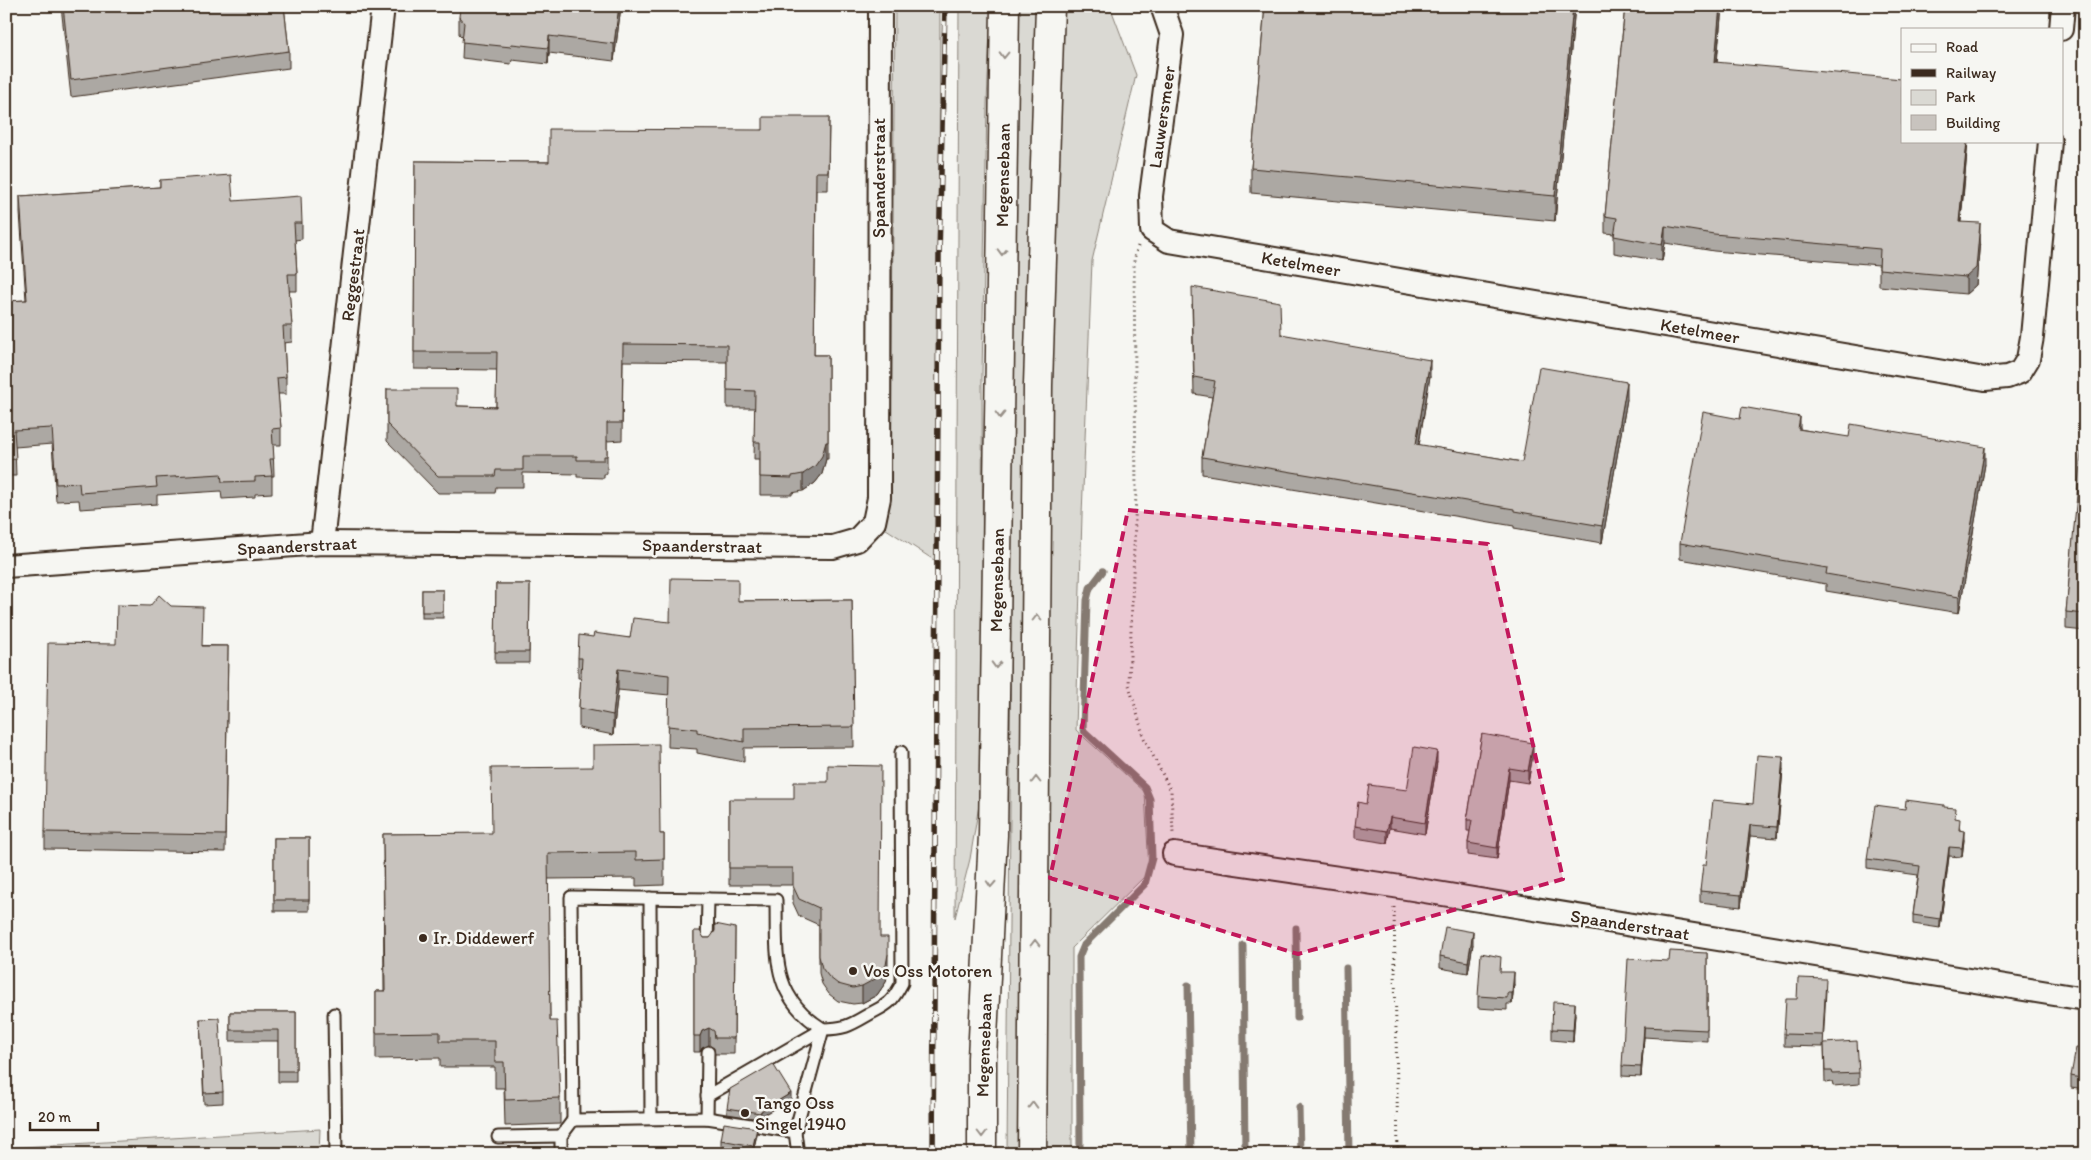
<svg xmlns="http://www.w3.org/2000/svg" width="2091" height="1160" viewBox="0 0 2091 1160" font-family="Itim,sans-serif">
	<rect width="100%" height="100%" fill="#f6f6f2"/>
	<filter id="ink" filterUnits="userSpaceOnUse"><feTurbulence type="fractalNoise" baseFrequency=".02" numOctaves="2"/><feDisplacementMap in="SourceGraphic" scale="10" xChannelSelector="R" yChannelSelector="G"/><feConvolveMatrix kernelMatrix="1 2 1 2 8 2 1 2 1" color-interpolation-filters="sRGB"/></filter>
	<g filter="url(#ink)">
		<g fill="#dad9d3" stroke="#8a8278">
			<path d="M895 6H940L937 562 880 525 887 505 891 456Z"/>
			<path d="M959 6H991L987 103 982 376 983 731 980 799 970 859 955 918Z"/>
			<path d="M1017 6H1110L1136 75 1092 261 1082 515 1076 730 1145 792 1149 872 1072 948V1154H1007L1010 810 1012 131Z"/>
			<path d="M320 1129 319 1154H6V1148Z"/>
		</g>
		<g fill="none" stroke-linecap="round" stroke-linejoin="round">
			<g stroke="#857a71" stroke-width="7">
				<path d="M1296 928 1297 1018"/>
				<path d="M1243 945 1245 1154"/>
				<path d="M1346 968 1349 1154"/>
				<path d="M1188 985 1191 1154"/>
				<path d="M1299 1107 1300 1154"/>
				<path d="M1080 1154 1079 957 1084 945 1145 884 1152 858 1150 799 1145 787 1083 730 1087 600 1090 588 1103 571"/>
			</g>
			<defs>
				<g id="lane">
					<path d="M650 898 651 1118"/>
					<path d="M708 899 776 900C777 954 770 996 823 1029L795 1132"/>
					<path d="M334 1014 336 1154"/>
					<path d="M707 1096 823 1029C843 1029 849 1026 866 1016 887 1004 890 1006 902 983L901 752"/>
					<path d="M707 1118 708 1052"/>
					<path d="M573 1120 571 897 708 899 707 948"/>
					<path d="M498 1137 561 1136"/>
					<path d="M561 1154V1136L573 1120 707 1118 795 1132 798 1154"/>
				</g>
				<g id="street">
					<path d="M1162 6 1172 35 1151 196 1152 230 1169 241 1985 379 2007 377 2020 372 2028 359 2032 337 2050 141"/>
					<path d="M2061 29 2063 6"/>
					<path d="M322 543 383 6"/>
					<path d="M6 566 322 543 833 547 857 540 874 522 879 498 880 6"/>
					<path d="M1174 854 1394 886 2085 999"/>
				</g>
				<g id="primary">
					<path d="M982 1154V1058L993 835 1005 6"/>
					<path d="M1032 1154 1038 385 1050 6"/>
				</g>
			</defs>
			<use href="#lane" stroke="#3b2a1e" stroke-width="15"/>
			<use href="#street" stroke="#3b2a1e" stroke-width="26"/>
			<use href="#primary" stroke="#3b2a1e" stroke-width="31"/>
			<g stroke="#3b2a1e" stroke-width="3" stroke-dasharray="1 4" stroke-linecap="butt">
				<path d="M1138 246 1134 259 1136 493 1129 685 1144 738 1171 791 1173 833"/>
				<path d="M1394 907 1398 1154"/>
			</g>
			<use href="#lane" stroke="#f6f6f2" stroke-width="11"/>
			<use href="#street" stroke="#f6f6f2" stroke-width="22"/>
			<use href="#primary" stroke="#f6f6f2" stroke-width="28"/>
			<defs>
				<path id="rail" d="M933 1154 939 255 945 6"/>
			</defs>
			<use href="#rail" stroke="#3b2a1e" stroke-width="5.5"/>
			<use href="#rail" stroke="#f6f6f2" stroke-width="4" stroke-dasharray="11" stroke-linecap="butt"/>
		</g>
		<g fill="#aca8a3" stroke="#3b2a1e">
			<path d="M61 6H284L289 51V68L71 97Z"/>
			<path d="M621 6 614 61 549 53 548 64 512 60 511 64 462 58 463 38 459 34V17Z"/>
			<path d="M1265 6H1575L1555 221 1251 193V168Z"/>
			<path d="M1625 6H1722L1717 63 1902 141H1968L1961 222 1980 240 1976 285 1966 294 1879 286V265L1714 251 1665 243 1662 261 1614 253V234L1605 233V216Z"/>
			<path d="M829 117 828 190H816L814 355H828V459H826L822 474 815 483 803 491 792 493V495H760V459H754L755 408H727V362L623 361 622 440 607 441V474H604V478L577 477V474L523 473V487H496L495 493H438L387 441V389L457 406 496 407 497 370 414 369 415 161 549 162 763 130Z"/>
			<path d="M160 180 233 201 302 223V239L295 240 297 274V291H289L292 326V342L284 343 286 377V394H278L281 428V445H273L274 476H272V493L255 494V497L222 499 221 491 157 495V504L80 509 79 500 56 501 52 444 15 447 16 476H6V301L26 300 20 213V196L160 187Z"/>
			<path d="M1192 304 1281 334 1430 376 1419 445 1522 462 1627 399 1602 543 1514 528V526L1202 474V457L1212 397 1194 394Z"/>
			<path d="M2085 421V631L2066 629V612Z"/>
			<path d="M1800 429 1985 464 1959 613 1826 591V584L1680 559V543Z"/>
			<path d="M496 584H530L529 663H495Z"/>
			<rect x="422" y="590" width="21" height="28"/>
			<path d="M852 600 854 747 744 748V762L697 753V749L668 747 669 695 618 690 613 735 579 728V708L581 678H578V658L593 637 630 638 670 622 738 601Z"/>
			<path d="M116 644 228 646 225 852 45 849V832Z"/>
			<path d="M1482 734 1533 754 1528 783 1509 780 1497 859 1468 855V843L1470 831H1467V820Z"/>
			<path d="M1437 762 1425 834 1390 828 1387 843 1355 838V826L1366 804 1407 790Z"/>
			<path d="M1783 769 1777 838 1750 836 1741 907 1700 902V891L1706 865 1753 804Z"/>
			<path d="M729 799 888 970 886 982 877 995 862 1003 853 1004 838 1001 829 994 822 984 819 973V925L799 916 793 903V885H729Z"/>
			<path d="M1944 807 1956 819 1964 840 1962 857 1949 856 1940 928 1913 924V915L1918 875 1867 868V859L1905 809Z"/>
			<path d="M383 834H664V885L636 886V878L548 879 550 1021 560 1098V1124L505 1126 504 1088H495V1067H440V1058L376 1059V991H384Z"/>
			<rect x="274" y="838" width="35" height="73"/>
			<path d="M735 928 734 1054H715L714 1048 709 1045 702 1048 700 1052H694V931L704 938H710Z"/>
			<path d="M1473 944 1468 973 1440 968V956Z"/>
			<path d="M1707 953V1041L1644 1037 1641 1077 1622 1076V1066L1669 961Z"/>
			<path d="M1501 972 1514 984 1512 1004H1507V1010L1478 1008V996Z"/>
			<path d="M1826 990 1823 1047 1784 1046V1034L1797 999Z"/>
			<path d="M230 1012H296V1082H278V1041H230Z"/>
			<path d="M1575 1014 1573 1042 1552 1040V1029Z"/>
			<path d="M200 1019 223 1092V1103L204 1104Z"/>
			<path d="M1824 1043 1859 1073V1084L1833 1086 1832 1082 1825 1083Z"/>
			<path d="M2085 1049V1090L2071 1088V1076Z"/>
			<path d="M791 1099 761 1116 760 1119 727 1114V1108Z"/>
			<path d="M757 1134 753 1152 721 1146V1140Z"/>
		</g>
		<g fill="#8c8885" stroke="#3b2a1e">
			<path d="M619 6H621L614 61V44Z"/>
			<path d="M1573 6H1575L1555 221V196Z"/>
			<path d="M1720 6H1722L1715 79V62Z"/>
			<path d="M549 36V53L548 64V48Z"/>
			<path d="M1967 141H1968L1959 238V222Z"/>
			<path d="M1980 223V240L1976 285 1966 294V277Z"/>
			<path d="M1665 226V243L1662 261V245Z"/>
			<path d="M1430 360V376L1416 461V444Z"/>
			<path d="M1627 382V399L1602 543V526Z"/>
			<path d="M1800 417V434L1798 429Z"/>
			<path d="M826 442V459L822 474 815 483 803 491V474Z"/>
			<path d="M1985 447V464L1959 613V597Z"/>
			<path d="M618 669V690L613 735V715Z"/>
			<path d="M1533 743V754L1528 783V771Z"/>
			<path d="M1437 751V762L1425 834V823Z"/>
			<path d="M1783 757V769L1777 838V827Z"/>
			<path d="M1509 768V780L1497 859V848Z"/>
			<path d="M1390 817V828L1387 843V831Z"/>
			<path d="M1750 825V836L1741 907V895Z"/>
			<path d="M1964 831V840L1962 857V848Z"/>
			<path d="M1949 847V856L1940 928V919Z"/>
			<path d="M1473 932V944L1468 973V962Z"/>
			<path d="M888 954V970L886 982 877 995 862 1003V986Z"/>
			<path d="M1514 972V984L1512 1004V993Z"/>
			<path d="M1575 1003V1014L1573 1042V1030Z"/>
			<path d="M1644 1027V1037L1641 1077V1067Z"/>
			<path d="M709 1028V1045L702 1048 700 1052V1036L702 1031Z"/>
			<path d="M791 1093V1099L761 1116 760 1119 761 1111Z"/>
			<path d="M757 1128V1134L753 1152V1146Z"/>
		</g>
		<g fill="#c8c3be" stroke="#3b2a1e">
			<path d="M63 6H284L289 51 71 80Z"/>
			<path d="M462 6H619L614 44 549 36 548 48 512 44 511 47 462 42 464 23 459 17 460 8Z"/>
			<path d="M1265 6H1573L1555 196 1251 168Z"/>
			<path d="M1625 6H1720L1715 62 1902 79V141H1967L1959 222 1980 223 1976 268 1966 277 1879 269 1880 249 1714 234 1665 226 1662 245 1614 236 1617 218 1605 216Z"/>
			<path d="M763 117H829L828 172H816L814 355H828V442H826L822 456 815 466 803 474 792 476V478L760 477V442H754L755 391 727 390V345L623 344 622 423H607V456H604V460H577V456H523V470H496L495 476H438L387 424V389H457V406L496 407 497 352H414L415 161 549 162V129L763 130Z"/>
			<path d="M231 175 233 201 301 196 302 223H294L297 274H288L292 326H283L286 377 277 378 281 428 272 429 274 459H270L272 476 255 477V481L222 482 221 474 156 478 157 487 80 493 79 483 56 484 52 428 14 430 16 459 6 460V301L27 300 20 196 160 187V180Z"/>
			<path d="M1192 287 1280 302 1281 334 1430 360 1416 444 1522 462 1539 367 1627 382 1602 526 1514 511V509L1202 457 1215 381 1194 377Z"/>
			<path d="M1742 407 1800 417 1798 429 1849 437 1851 424 1985 447 1959 597 1826 574 1827 568 1680 543 1703 412 1740 419Z"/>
			<path d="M2084 421H2085V614L2066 612Z"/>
			<path d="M671 578 738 579V601L852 600 854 727 744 728V742L697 732V729L668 726 669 675 618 669 613 715 579 708 582 658H578L579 635 593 637 594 633 630 638 633 618 670 622Z"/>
			<path d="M496 584H530L529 652H495Z"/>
			<rect x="422" y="590" width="21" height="22"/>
			<path d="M159 595 171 606 203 607 202 646H228L225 835 45 832 48 643 116 644 117 605 150 606Z"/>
			<path d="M1482 734 1533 743 1528 771 1509 768 1497 848 1468 843 1472 820H1467Z"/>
			<path d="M659 744 660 834H664V859L636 860V852L548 853 550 1021H557L560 1098 505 1100 504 1062H495V1041H440V1032L376 1033V991H385L383 834 492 833 491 768 593 767V745Z"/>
			<path d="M1414 747 1437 751 1425 823 1390 817 1387 831 1355 826 1358 802 1366 804 1369 785 1407 790Z"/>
			<path d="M1757 755 1783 757 1777 827 1750 825 1741 895 1700 891 1703 865H1706L1713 800 1753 804Z"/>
			<path d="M828 765 881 766 880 937H888V954L886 965 877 978 862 986 853 988 838 984 829 977 822 968 819 956V908L799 899 793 886V868H729V799H794V782H828Z"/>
			<path d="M1906 800 1944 805V807L1956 808 1955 818 1960 819 1959 830 1964 831 1962 848 1949 847 1940 919 1913 915 1920 866 1867 859 1875 805 1905 809Z"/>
			<rect x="274" y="838" width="35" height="62"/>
			<path d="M715 924 735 928 734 1038H715L714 1031 709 1028 702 1031 700 1036H694V931H700L704 938H710L715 931Z"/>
			<path d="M1445 927 1473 932 1468 962 1440 956Z"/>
			<path d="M1670 951 1707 953V1030L1644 1027 1641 1067 1622 1066 1628 959 1669 961Z"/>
			<path d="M1481 953 1501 957 1500 972H1514L1512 993H1507V998L1478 996Z"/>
			<path d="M1798 978 1826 979 1823 1035 1784 1034 1786 999H1797Z"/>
			<path d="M1553 1002 1575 1003 1573 1030 1552 1029Z"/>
			<path d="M230 1012H296V1071H278V1030H230Z"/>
			<path d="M219 1018 223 1092 204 1093 200 1019Z"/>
			<path d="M1857 1041 1859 1073 1833 1074 1832 1071H1825L1824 1043Z"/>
			<path d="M2076 1048 2085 1049V1079L2071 1076Z"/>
			<path d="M773 1064 791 1093 761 1111 760 1113 727 1108 730 1089Z"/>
			<path d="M724 1123 757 1128 753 1146 721 1140Z"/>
		</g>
		<defs><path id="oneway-chevron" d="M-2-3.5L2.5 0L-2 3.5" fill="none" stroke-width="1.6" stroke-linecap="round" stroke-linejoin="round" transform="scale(1.25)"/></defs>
		<g stroke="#989088">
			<use href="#oneway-chevron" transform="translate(1004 55) rotate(91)"/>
			<use href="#oneway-chevron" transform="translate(1002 252) rotate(91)"/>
			<use href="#oneway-chevron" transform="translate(1000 415) rotate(91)"/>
			<use href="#oneway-chevron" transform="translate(1037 618) rotate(-90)"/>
			<use href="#oneway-chevron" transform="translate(996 665) rotate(91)"/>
			<use href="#oneway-chevron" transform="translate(1036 780) rotate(-90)"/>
			<use href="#oneway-chevron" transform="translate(991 884) rotate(93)"/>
			<use href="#oneway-chevron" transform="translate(1035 943) rotate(-90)"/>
			<use href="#oneway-chevron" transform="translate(1033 1105) rotate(-89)"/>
			<use href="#oneway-chevron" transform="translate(982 1134) rotate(90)"/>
		</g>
	</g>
	<path fill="#c2185b" fill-opacity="0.2" stroke="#c2185b" stroke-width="4" stroke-dasharray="10 6" stroke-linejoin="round" d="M1128 510 1488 544 1563 879 1298 954 1050 878Z"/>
	<g fill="#3b2a1e" stroke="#f6f6f2" stroke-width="2">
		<circle cx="423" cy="938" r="5"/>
		<circle cx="853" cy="971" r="5"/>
		<circle cx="745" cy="1113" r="5"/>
	</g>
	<g text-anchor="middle" stroke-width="5" stroke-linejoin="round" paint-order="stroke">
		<g font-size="18" fill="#3b2a1e" stroke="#f6f6f2">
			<text transform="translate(1162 117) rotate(-82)" y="6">Lauwersmeer</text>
			<text transform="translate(1003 175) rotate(-89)" y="6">Megensebaan</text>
			<text transform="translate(879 178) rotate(-90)" y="6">Spaanderstraat</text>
			<text transform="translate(1301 264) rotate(10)" y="6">Ketelmeer</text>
			<text transform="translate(353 275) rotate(-83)" y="6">Reggestraat</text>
			<text transform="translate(1700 331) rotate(10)" y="6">Ketelmeer</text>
			<text transform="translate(297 546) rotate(-3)" y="6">Spaanderstraat</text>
			<text transform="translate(702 546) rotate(1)" y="6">Spaanderstraat</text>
			<text transform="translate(997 580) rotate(-89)" y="6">Megensebaan</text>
			<text transform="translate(1630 925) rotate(9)" y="6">Spaanderstraat</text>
			<text transform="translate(984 1045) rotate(-88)" y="6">Megensebaan</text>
		</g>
		<g font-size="18" fill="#3b2a1e" stroke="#f6f6f2" text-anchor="start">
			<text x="433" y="944">Ir. Diddewerf</text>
			<text x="863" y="977">Vos Oss Motoren</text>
			<text x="755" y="1109">Tango Oss<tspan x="755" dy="21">Singel 1940</tspan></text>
		</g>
	</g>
	<rect width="2091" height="1160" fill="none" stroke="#f6f6f2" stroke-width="25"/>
	<rect x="12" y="12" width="2066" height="1135" fill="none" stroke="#3b2a1e" stroke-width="2" filter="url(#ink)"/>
	<rect x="1901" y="28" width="162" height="115" fill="#f6f6f2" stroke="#aba49d"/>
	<rect x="1911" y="44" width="25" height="8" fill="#f6f6f2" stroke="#aba49d"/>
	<text x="1946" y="52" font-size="15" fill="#3b2a1e">Road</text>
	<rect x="1911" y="69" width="25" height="8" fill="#3b2a1e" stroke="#aba49d"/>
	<text x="1946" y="78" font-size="15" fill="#3b2a1e">Railway</text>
	<rect x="1911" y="90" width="25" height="15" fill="#dad9d3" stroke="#aba49d"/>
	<text x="1946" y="102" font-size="15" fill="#3b2a1e">Park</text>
	<rect x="1911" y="115" width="25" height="15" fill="#c8c3be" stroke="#aba49d"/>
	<text x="1946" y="128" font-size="15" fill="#3b2a1e">Building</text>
	<path d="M30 1122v8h68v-8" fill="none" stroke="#3b2a1e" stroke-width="2.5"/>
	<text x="38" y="1122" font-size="15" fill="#3b2a1e" stroke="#f6f6f2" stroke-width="4" paint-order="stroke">20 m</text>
</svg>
